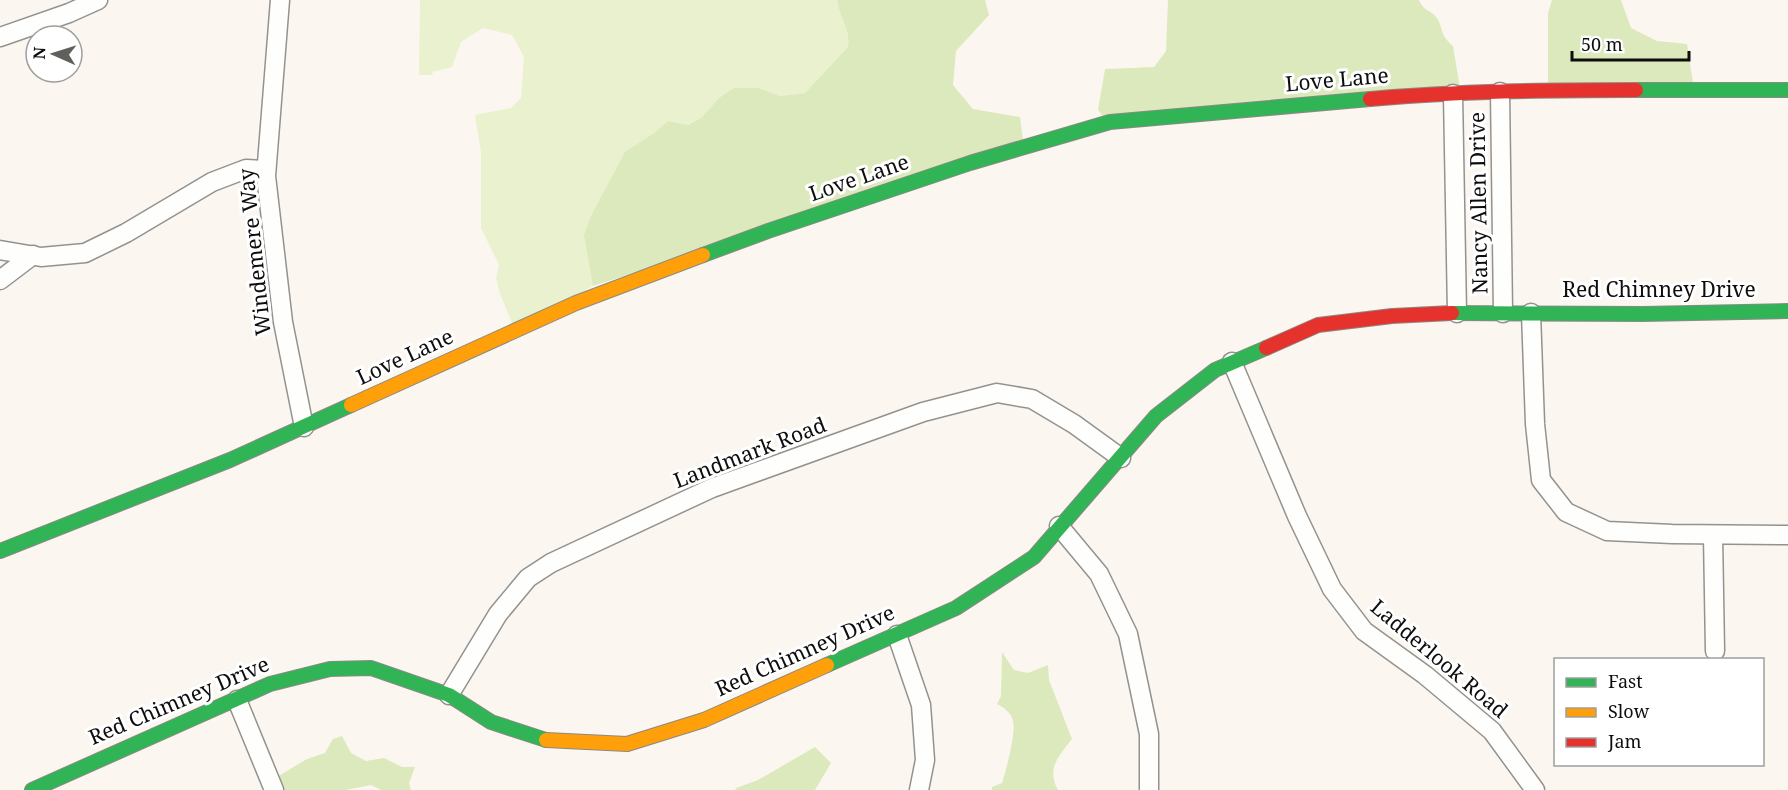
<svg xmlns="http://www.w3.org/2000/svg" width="1788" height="790" viewBox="0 0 1788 790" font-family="'Noto Serif',serif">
	<rect width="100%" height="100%" fill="#fbf7f0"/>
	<path fill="#eaf1cf" d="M420 0H837C839 16 851 31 848 47L805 93 780 96 759 88 719 98 702 117 687 125 668 121 654 133 626 152 593 286 515 330 500 294 496 278 499 265 481 228V153L475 115 511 108 521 98 524 57 512 35 483 28 461 42 452 67 432 72 433 75H419Z"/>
	<g fill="#dce9bc">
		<path d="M837 0H985L989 15 956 51 953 85 973 109 1020 117 1024 147 593 286 584 235 591 216 625 152 654 133 668 121 688 125 702 117 719 98 734 88H759L780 96 805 93 848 47C851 31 839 16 837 0Z"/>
		<path d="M1168 0H1419C1424 12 1430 9 1436 17 1444 27 1438 33 1453 46L1461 94 1108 123 1098 110 1105 69 1154 67 1166 51Z"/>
		<path d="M1552 0H1621L1631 28 1657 41 1687 44 1694 89H1548V13Z"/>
		<path d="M1002 652 1014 670 1028 673 1048 665 1049 680 1072 739C1059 756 1046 768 1058 790H992V787L1002 783C1006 770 1016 734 1013 721 1011 712 1004 708 997 704L1001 696Z"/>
		<path d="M342 736 351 753 366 761 384 758 402 767H415L409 783 411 790H381L371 785 346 790H274L270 781 307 759 325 753 333 739Z"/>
		<path d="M815 747 831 763 815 790H735L736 788 758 780Z"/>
	</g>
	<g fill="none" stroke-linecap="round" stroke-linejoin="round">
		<defs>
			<g id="street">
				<path d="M280 0 266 176 283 322 304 427"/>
				<path d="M0 37 69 13 98 0"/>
				<path d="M1500 92 1503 313"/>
				<path d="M1453 94 1457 313"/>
				<path d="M0 250 41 257 85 253 126 233 212 182 246 169 266 170"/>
				<path d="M0 280 33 255"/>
				<path d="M1531 313 1535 424 1541 480 1566 512 1607 531 1672 534 1788 535"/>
				<path d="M1232 362 1297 516 1332 589 1364 631 1425 675 1492 731 1535 790"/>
				<path d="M1059 526 1099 574 1128 634 1149 734V790"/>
				<path d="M1713 535 1715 651"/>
				<path d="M897 635 921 705 925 760 919 790"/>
				<path d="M449 695 498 614 528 578 551 563 712 488 923 412 997 393 1032 399 1074 424 1121 458"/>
				<path d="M237 700 274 790"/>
			</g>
			<g id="fast">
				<path d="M1636 90H1788"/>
				<path d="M703 255 768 231 970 163 1110 122 1370 99"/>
				<path d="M1452 313 1643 314 1788 311"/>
				<path d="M0 551 230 460 351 405"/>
				<path d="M827 665 956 608 1034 557 1156 416 1215 370 1266 348"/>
				<path d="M32 790 270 684 330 669 371 668 449 695 491 722 546 740"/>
			</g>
			<g id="slow">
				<path d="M351 405 576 303 703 255"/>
				<path d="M546 740 627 744 704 720 827 665"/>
			</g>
			<g id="jam">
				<path d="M1370 99C1458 91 1547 90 1636 90"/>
				<path d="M1266 348 1318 325 1392 316 1452 313"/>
			</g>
		</defs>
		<use href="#street" stroke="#94928f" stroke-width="21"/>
		<use href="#fast" stroke="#8b8986" stroke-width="16"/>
		<use href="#slow" stroke="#8b8986" stroke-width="16"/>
		<use href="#jam" stroke="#8b8986" stroke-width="16"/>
		<use href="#street" stroke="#fefefd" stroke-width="18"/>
		<use href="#fast" stroke="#30b455" stroke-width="14"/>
		<use href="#slow" stroke="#ff9f0a" stroke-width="14"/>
		<use href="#jam" stroke="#e5322d" stroke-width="14"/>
	</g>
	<g text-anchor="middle" stroke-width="6" stroke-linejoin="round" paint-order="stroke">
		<g font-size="21" fill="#0d0d0d" stroke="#fff">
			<text transform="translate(1337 80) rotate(-5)" y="7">Love Lane</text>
			<text transform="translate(859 178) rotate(-19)" y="7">Love Lane</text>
			<text transform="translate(1479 203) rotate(-91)" y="7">Nancy Allen Drive</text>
			<text transform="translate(255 252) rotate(-96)" y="7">Windemere Way</text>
			<text x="1659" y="297">Red Chimney Drive</text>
			<text transform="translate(405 357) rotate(-25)" y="7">Love Lane</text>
			<text transform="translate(750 453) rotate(-21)" y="7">Landmark Road</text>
			<text transform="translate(805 651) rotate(-24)" y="7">Red Chimney Drive</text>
			<text transform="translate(1439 659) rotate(40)" y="7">Ladderlook Road</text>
			<text transform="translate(179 701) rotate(-23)" y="7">Red Chimney Drive</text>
		</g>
	</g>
	<rect x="1554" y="658" width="210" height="108" fill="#ffffff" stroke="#9e9e9e" stroke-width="1.5"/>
	<rect x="1566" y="678" width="30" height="9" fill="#30b455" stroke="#9e9e9e" stroke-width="1.5"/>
	<text x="1608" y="688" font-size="18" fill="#0d0d0d">Fast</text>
	<rect x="1566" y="708" width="30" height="9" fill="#ff9f0a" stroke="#9e9e9e" stroke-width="1.5"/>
	<text x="1608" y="718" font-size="18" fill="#0d0d0d">Slow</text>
	<rect x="1566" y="738" width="30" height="9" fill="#e5322d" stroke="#9e9e9e" stroke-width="1.5"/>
	<text x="1608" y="748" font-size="18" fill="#0d0d0d">Jam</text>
	<g transform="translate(54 54) rotate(273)"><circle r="28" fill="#ffffff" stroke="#9e9e9e" stroke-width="1.5"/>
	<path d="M0-4.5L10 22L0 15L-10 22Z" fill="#605f5c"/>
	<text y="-9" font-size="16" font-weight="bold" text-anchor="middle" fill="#0d0d0d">N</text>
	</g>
	<path d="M1572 51v9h117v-9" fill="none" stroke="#0d0d0d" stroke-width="3"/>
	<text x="1581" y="51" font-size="18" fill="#0d0d0d" stroke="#ffffff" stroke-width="4.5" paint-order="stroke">50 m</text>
</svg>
